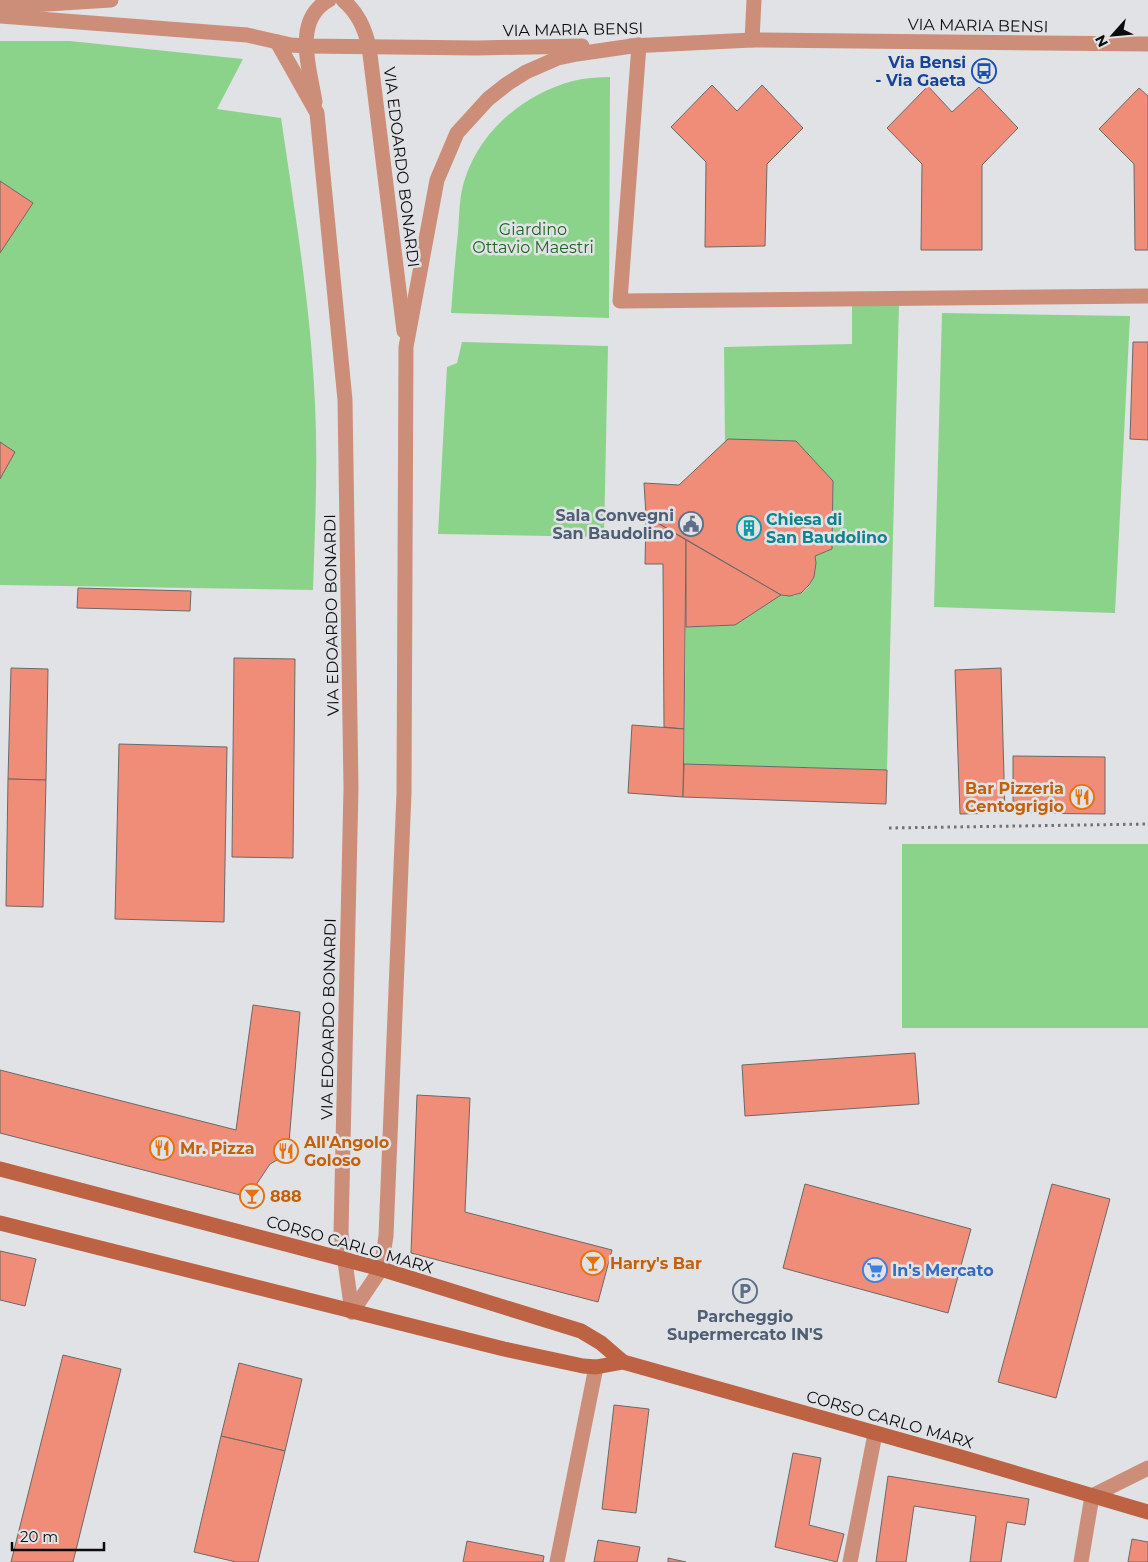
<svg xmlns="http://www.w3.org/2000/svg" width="1148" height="1562" viewBox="0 0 1148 1562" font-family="Montserrat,sans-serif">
	<rect width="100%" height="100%" fill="#e1e2e5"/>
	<g fill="#8bd38b">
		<path d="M0 41H70L243 59 217 109 281 118C295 213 311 308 315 404 318 466 315 528 313 590L0 585Z"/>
		<path d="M610 77 609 318 451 313C453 286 455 260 458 233 459 220 459 207 461 195 471 139 519 95 573 81 585 78 598 77 610 77Z"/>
		<path d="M899 304 887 770 684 764 686 627 735 625 781 595C806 601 819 578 815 556L832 549 833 481 796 441 725 443 724 347 852 344V305Z"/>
		<path d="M942 313 1130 316 1115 613 934 607Z"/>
		<path d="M462 342 608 346 604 537 438 534 447 367 457 363Z"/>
		<rect x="902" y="844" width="246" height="184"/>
	</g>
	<g fill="#f08d78" stroke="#6c6868">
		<path d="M712 85 737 111 762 85 803 128 767 164 765 246 705 247 706 162 671 127Z"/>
		<path d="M928 86 952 112 979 87 1018 128 982 165V250H921L922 164 887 128Z"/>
		<path d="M1139 88 1148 96V250H1135L1134 164 1099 129Z"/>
		<path d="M0 181 33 203 0 253Z"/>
		<path d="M1133 342H1148V440L1130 439Z"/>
		<path d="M728 439 796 441 833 481 832 549 815 556 816 563 814 577 809 585 801 593 790 596 781 595 646 516 644 483 679 485Z"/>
		<path d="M0 442 15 452 0 479Z"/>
		<path d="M646 516 686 540 684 729 664 727 663 564H645Z"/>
		<path d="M686 540 781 595 735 625 686 627Z"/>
		<path d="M78 588 191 591 190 611 77 608Z"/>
		<path d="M234 658 295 659 293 858 232 857Z"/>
		<path d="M11 668 48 669 46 780 8 779Z"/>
		<path d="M1001 668 1005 813 960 814 955 670Z"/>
		<path d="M632 725 684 729 683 797 628 793Z"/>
		<path d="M119 744 227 747 224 922 115 919Z"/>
		<path d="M1013 756 1105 757V814L1013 813Z"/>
		<path d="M684 764 887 770 886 804 683 797Z"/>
		<path d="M8 779 46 780 43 907 6 906Z"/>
		<path d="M253 1005 300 1012 288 1154 270 1164 248 1197 0 1133V1070L236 1130Z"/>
		<path d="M915 1053 919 1104 745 1116 742 1065Z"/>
		<path d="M417 1095 470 1098 465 1212 612 1250 598 1302 411 1253Z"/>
		<path d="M805 1184 971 1229 948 1313 783 1268Z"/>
		<path d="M1052 1184 1110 1199 1056 1398 998 1382Z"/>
		<path d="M0 1251 36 1259 25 1306 0 1300Z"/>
		<path d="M63 1355 121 1369 73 1562H11Z"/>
		<path d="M239 1363 302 1379 285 1451 221 1436Z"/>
		<path d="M614 1405 649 1409 636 1513 602 1509Z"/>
		<path d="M221 1436 285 1451 258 1562H236L194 1552Z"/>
		<path d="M793 1453 821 1458 809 1525 844 1534 837 1562 775 1547Z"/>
		<path d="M888 1476 1029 1499 1025 1525 1007 1522 1001 1562H970L976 1516 914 1506 906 1562H876Z"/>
		<path d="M1132 1539 1148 1542V1562H1128Z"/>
		<path d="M598 1540 640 1547 637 1562H594Z"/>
		<path d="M467 1541 544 1556 543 1562H463Z"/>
		<path d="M668 1558 686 1562H668Z"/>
	</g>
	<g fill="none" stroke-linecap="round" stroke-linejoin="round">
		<path stroke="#717173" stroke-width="3" stroke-dasharray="2.5 4" stroke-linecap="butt" d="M889 828 1148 824"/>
		<g stroke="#cd8e79" stroke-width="15">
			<path d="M343 0C358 13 364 27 369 46L404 331"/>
			<path d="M0 7 111 0"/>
			<path d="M0 16 247 35 291 45 306 46 477 48 582 46"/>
			<path d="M752 40 754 0"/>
			<path d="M277 42 317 113 345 400 351 788 341 1233 352 1312"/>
			<path d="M639 45 620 301 1148 296"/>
			<path d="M630 46 752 40 1148 44"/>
			<path d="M315 102C310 69 292 20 329 0"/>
			<path d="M352 1312 381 1269 386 1236 404 793 406 347 437 180 457 133 488 99 507 84 526 72 558 58 577 54 639 45"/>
			<path d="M557 1562 596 1367"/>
			<path d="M850 1562 875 1434"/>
			<path d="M1081 1562 1092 1496 1148 1468"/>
		</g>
		<g stroke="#bd6243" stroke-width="15">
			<path d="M0 1169 381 1269 581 1331 601 1343 623 1362"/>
			<path d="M0 1223 504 1349 583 1366 596 1367 623 1362 954 1455 1148 1512"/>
		</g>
	</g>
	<defs>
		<symbol id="bus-ring" viewBox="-11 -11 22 22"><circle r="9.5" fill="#e1e2e5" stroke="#1a4fb4" stroke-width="1.5"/><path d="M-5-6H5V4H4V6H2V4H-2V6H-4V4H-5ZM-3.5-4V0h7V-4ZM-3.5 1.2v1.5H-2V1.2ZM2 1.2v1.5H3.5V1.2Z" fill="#1a4fb4"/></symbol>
		<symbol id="civic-ring" viewBox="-11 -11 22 22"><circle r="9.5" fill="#e1e2e5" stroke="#5c6f8a" stroke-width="1.5"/><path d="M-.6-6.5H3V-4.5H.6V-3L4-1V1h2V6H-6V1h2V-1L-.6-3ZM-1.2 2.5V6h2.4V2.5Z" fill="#5c6f8a"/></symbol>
		<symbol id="building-ring" viewBox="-11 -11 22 22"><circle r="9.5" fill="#e1e2e5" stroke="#0f9aa8" stroke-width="1.5"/><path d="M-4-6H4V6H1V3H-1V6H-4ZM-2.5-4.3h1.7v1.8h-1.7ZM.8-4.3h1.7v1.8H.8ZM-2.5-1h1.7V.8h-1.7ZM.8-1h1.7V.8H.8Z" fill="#0f9aa8"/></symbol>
		<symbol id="restaurant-ring" viewBox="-11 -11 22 22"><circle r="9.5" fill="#e1e2e5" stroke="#e8710a" stroke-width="1.5"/><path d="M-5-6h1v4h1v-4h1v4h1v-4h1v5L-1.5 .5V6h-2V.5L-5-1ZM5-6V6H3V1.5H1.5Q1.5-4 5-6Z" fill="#e8710a"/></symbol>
		<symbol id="bar-ring" viewBox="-11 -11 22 22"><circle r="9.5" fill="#e1e2e5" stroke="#e8710a" stroke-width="1.5"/><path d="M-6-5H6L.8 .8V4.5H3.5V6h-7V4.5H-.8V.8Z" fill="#e8710a"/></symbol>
		<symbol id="supermarket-ring" viewBox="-11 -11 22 22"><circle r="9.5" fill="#e1e2e5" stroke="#3f7fe0" stroke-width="1.5"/><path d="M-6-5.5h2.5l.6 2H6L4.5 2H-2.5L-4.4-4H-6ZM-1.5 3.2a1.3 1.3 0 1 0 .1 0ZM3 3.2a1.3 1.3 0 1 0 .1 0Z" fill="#3f7fe0"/></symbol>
		<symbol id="parking-ring" viewBox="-11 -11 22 22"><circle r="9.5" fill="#e1e2e5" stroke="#5c6f8a" stroke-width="1.5"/><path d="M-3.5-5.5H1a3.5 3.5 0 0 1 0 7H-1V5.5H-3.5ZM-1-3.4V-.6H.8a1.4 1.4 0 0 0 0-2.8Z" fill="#5c6f8a"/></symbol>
	</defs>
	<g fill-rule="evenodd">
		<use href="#bus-ring" x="970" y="57" width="28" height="28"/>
		<use href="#civic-ring" x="677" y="510" width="28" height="28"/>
		<use href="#building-ring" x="735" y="514" width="28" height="28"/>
		<use href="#restaurant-ring" x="1068" y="783" width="28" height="28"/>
		<use href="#restaurant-ring" x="148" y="1134" width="28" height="28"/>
		<use href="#restaurant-ring" x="272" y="1137" width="28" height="28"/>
		<use href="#bar-ring" x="238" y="1182" width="28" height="28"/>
		<use href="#bar-ring" x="579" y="1249" width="28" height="28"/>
		<use href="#supermarket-ring" x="861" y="1256" width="28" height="28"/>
		<use href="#parking-ring" x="731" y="1277" width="28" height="28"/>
	</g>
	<g text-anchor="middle" stroke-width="5" stroke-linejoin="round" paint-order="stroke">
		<g font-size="16" fill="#0c0c0d" stroke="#e1e2e5">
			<text transform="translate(978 25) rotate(1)" y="6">VIA MARIA BENSI</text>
			<text transform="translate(573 29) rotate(-1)" y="6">VIA MARIA BENSI</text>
			<text transform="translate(402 167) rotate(83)" y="6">VIA EDOARDO BONARDI</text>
			<text transform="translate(331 615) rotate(-91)" y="6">VIA EDOARDO BONARDI</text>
			<text transform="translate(328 1019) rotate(-89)" y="6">VIA EDOARDO BONARDI</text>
			<text transform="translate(350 1244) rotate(16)" y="6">CORSO CARLO MARX</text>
			<text transform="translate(890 1419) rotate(16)" y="6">CORSO CARLO MARX</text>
		</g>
		<g font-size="16" font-weight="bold" fill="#164399" stroke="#e1e2e5" text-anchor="end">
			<text x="966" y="68">Via Bensi<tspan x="966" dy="18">- Via Gaeta</tspan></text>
		</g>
		<g font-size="16" fill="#1d6622" stroke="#e1e2e5">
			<text x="533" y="235">Giardino<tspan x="533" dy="18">Ottavio Maestri</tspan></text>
		</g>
		<g font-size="16" font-weight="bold" fill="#4e5e75" stroke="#e1e2e5" text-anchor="end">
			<text x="674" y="521">Sala Convegni<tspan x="674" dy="18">San Baudolino</tspan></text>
			<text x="745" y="1322" text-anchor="middle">Parcheggio<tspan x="745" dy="18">Supermercato IN'S</tspan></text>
		</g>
		<g font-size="16" font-weight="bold" fill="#0d838f" stroke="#e1e2e5" text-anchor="start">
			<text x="766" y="525">Chiesa di<tspan x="766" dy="18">San Baudolino</tspan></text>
		</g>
		<g font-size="16" font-weight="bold" fill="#c56008" stroke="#e1e2e5" text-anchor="start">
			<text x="1064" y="794" text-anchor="end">Bar Pizzeria<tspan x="1064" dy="18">Centogrigio</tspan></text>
			<text x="304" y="1148">All'Angolo<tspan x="304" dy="18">Goloso</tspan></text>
			<text x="180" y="1154">Mr. Pizza</text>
			<text x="270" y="1202">888</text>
			<text x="610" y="1269">Harry's Bar</text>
		</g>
		<g font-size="16" font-weight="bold" fill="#366cbe" stroke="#e1e2e5" text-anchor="start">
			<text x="892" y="1276">In's Mercato</text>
		</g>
	</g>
	<g transform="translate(1113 35) rotate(243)" stroke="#e1e2e5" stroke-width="4" paint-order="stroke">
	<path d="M0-4L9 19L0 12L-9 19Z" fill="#0c0c0d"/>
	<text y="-8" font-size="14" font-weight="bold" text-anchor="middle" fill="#0c0c0d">N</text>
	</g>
	<path d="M12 1542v8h92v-8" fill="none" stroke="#0c0c0d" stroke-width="2.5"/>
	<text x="20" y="1542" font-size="15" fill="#0c0c0d" stroke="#e1e2e5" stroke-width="4" paint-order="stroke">20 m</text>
</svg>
